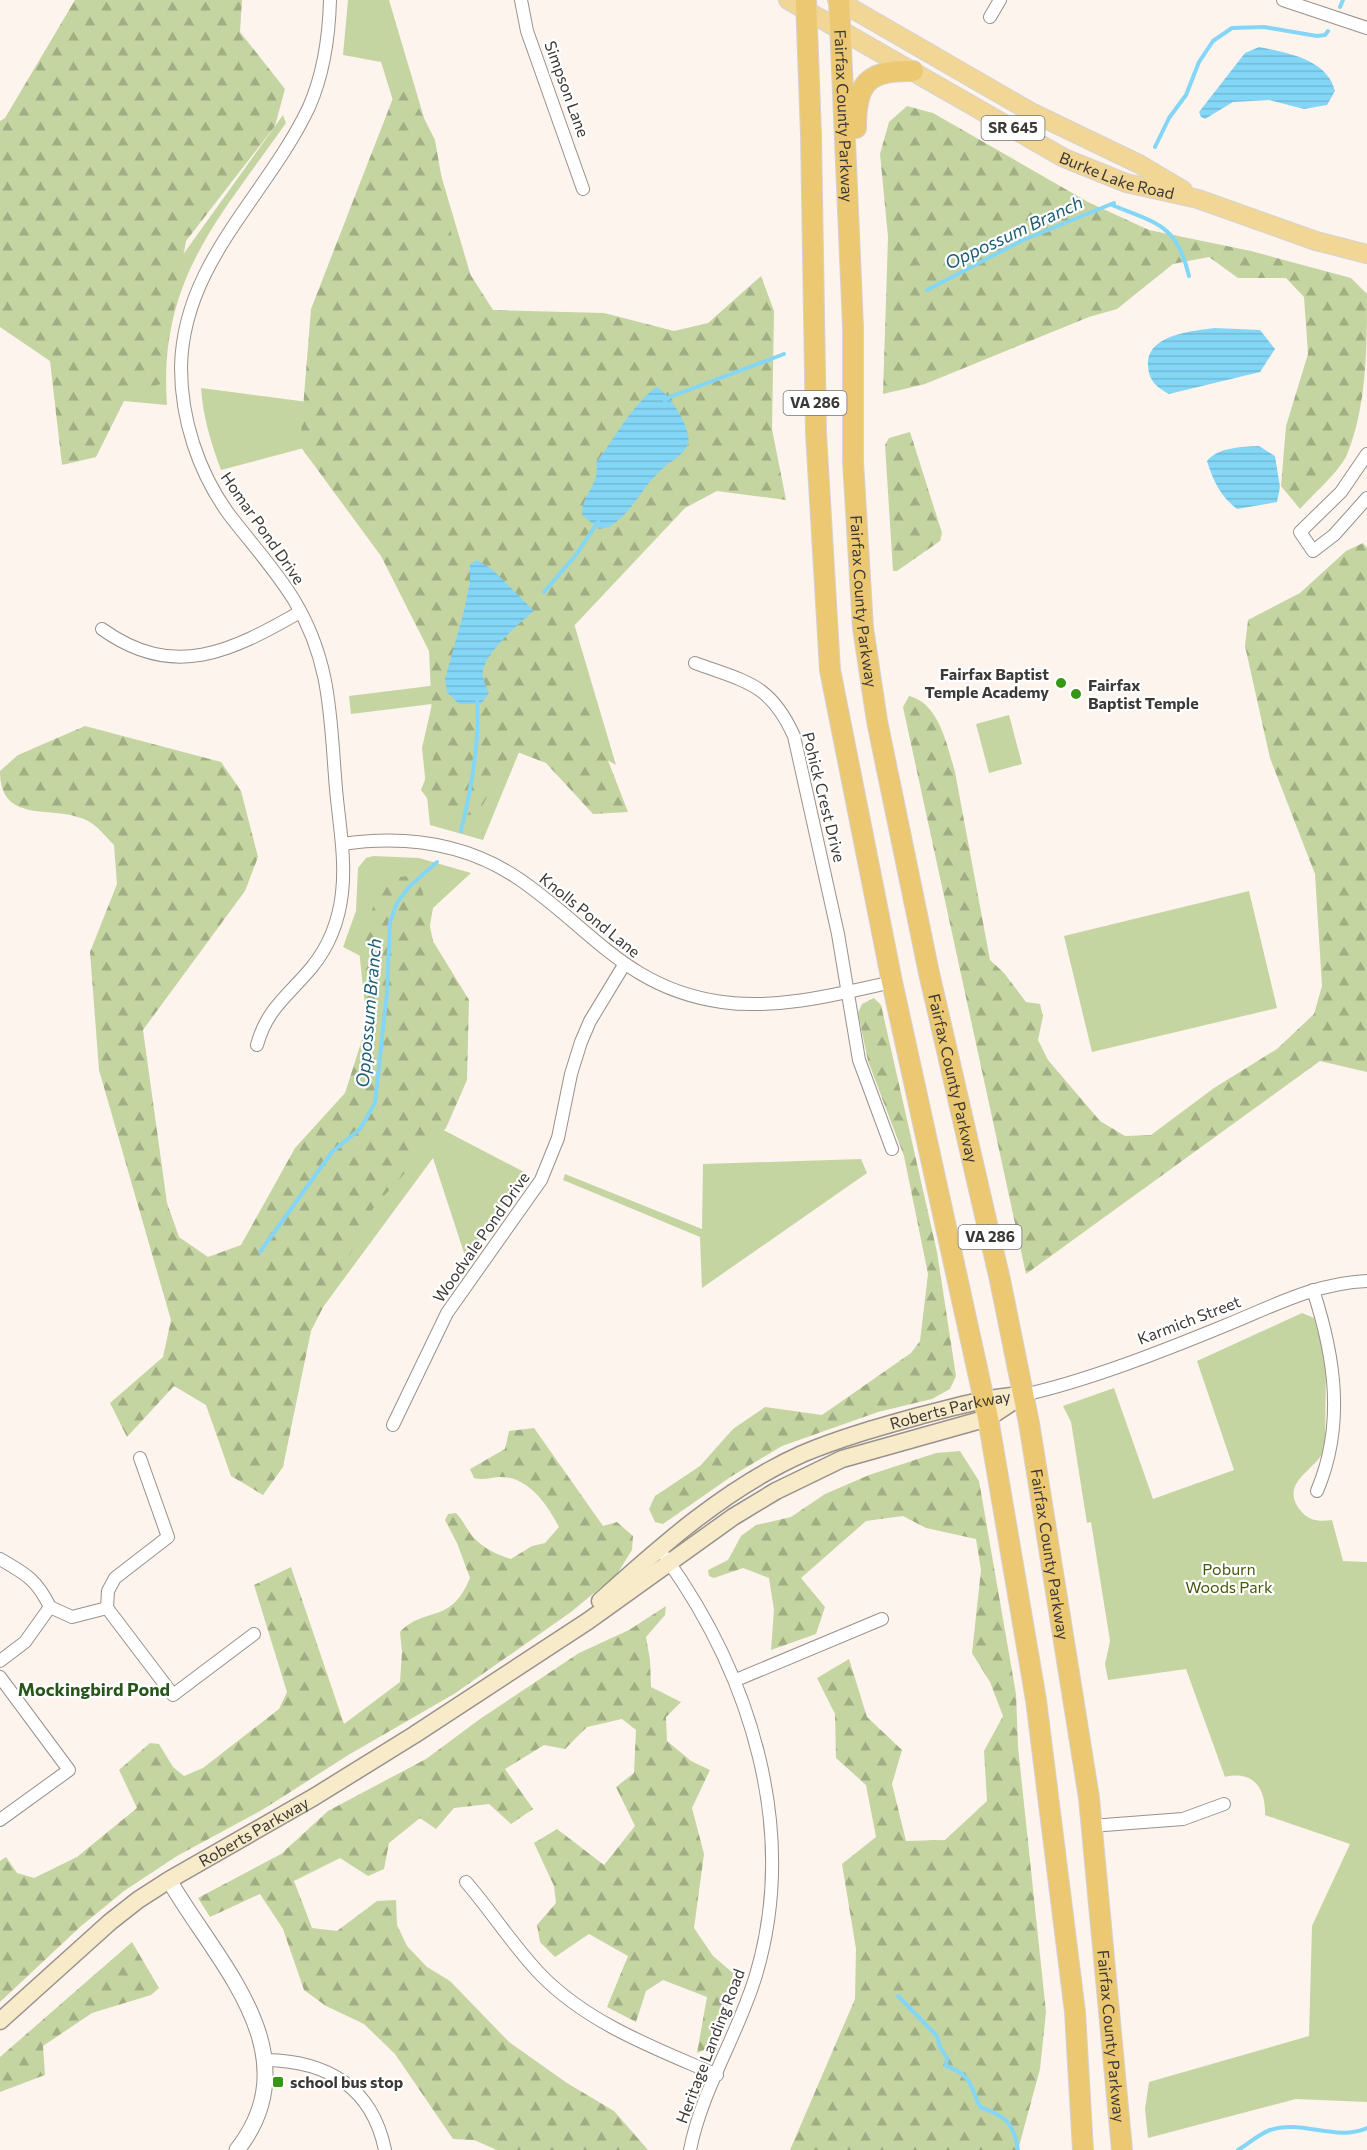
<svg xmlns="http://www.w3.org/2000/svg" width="1367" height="2150" viewBox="0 0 1367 2150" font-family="Commissioner,sans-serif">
	<defs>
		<pattern id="forest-firs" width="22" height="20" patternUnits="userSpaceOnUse" patternTransform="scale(1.5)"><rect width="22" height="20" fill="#c5d5a1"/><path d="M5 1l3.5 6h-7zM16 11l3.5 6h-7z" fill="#a1ae84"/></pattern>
		<pattern id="water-rules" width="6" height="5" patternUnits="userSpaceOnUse" patternTransform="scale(1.5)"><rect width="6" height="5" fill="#84d6f7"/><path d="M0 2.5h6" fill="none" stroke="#73b8d4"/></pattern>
	</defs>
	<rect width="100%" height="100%" fill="#fdf4ee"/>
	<g fill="#c5d5a1">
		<path d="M348 0H389L616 765 533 718 483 840 430 825 422 748 432 704 351 714 349 696 438 685 462 589 364 432 221 470C211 443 203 417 201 388L308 402 433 229 381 62 343 55Z"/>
		<path d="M283 115 286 123C219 219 158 280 167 405L81 397Z"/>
		<path d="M1009 715 1022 764 989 773 976 724Z"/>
		<path d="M373 856 419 858 471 873 433 908 404 1073 409 1112 526 1173 466 1259 433 1158 239 1421 345 1111 384 968 343 947 356 911 358 868 366 858Z"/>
		<path d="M1249 891 1277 1008 1092 1052 1064 936Z"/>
		<path d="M861 1159 867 1173 702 1288 700 1237 563 1180 565 1174 702 1229 703 1164Z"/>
		<path d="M1302 1313 1314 1318 1326 1361 1325 1448C1318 1470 1277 1482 1301 1511 1309 1521 1320 1522 1332 1520L1343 1561 1367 1562V2102L1296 2099 1148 2138 1145 2109 1149 2082 1309 2036 1312 1926 1350 1844 1265 1815C1266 1789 1254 1770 1225 1777L1186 1669 1108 1680 1105 1664 1110 1641 1091 1522 1087 1523 1071 1422 1063 1406 1114 1388 1153 1499 1234 1470 1197 1361Z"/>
	</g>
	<g fill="url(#forest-firs)">
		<path d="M75 0H242L240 32 285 89 275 126 186 241 161 384 128 393 96 457 62 465 50 361 0 327V121L5 118Z"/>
		<path d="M402 75 435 140 454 249 493 310 604 313 674 331 708 323 761 276 774 311 772 429 786 500 717 491 685 508 572 628 574 673 628 812 593 814 546 763 512 750 478 814 442 818 421 790 434 756 429 651 381 556 300 446 311 309Z"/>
		<path d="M907 106 933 113 1088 202 1149 230 1251 251 1351 278 1367 294C1367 348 1367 408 1346 457 1335 476 1314 493 1300 509L1281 486 1286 426 1308 354 1304 297 1286 278H1238L1209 257 1173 264 1117 309 1089 317 925 384 883 394 888 237 880 154 889 122Z"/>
		<path d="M910 432 942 533 940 541 897 571H893L885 445 889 438Z"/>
		<path d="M1363 543 1367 548V1072L1320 1061 1026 1274 903 707 909 696C939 703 947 745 955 772L990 960 1004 973 1026 1002 1040 1004 1043 1016 1038 1040 1048 1060 1100 1121 1125 1136 1151 1135 1214 1088 1277 1049 1314 1014 1322 986 1315 874 1270 758 1245 646 1248 620 1300 593 1346 551Z"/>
		<path d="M85 726 221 762 241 791 258 857 245 891 143 1030 167 1203 179 1237 208 1257 241 1245 295 1148 345 1093 367 1024 359 950 382 880 419 874 433 941 469 1000 467 1080 446 1128 374 1207 311 1331 283 1467 263 1495 231 1476 206 1405 174 1386 127 1437 110 1403 163 1357 171 1320 99 1070 90 952 117 884 114 845C106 837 96 824 86 820 53 804 0 826 0 771L18 755Z"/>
		<path d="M874 998 881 1005 937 1252 956 1376 950 1389 932 1399 878 1412 782 1446 732 1476 663 1524 655 1522 649 1509 655 1496 700 1466 733 1429 765 1407 822 1415 911 1353 920 1341 928 1274 904 1156 868 1061 858 1013 862 1004Z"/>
		<path d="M534 1428 603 1526 617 1522 633 1536 632 1550 617 1574 571 1612 454 1694 350 1754 262 1810 177 1856 124 1891 80 1927 0 2002V1861L6 1857 17 1873 34 1878 77 1857 137 1808 119 1770 150 1743 159 1744 173 1767 184 1776 203 1768 279 1709 287 1692 254 1585 291 1567 344 1724 400 1682 402 1652 400 1632C426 1605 450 1626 470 1578L457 1543 445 1520 448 1514 456 1513C463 1520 467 1530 473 1537 483 1548 497 1555 511 1559L532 1546 545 1543 559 1527C548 1506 529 1477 501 1477 491 1477 485 1481 474 1478L470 1469 505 1449 509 1431Z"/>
		<path d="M960 1451 979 1481 1016 1694 1018 1747 1046 2012 1040 2069 1018 2150H790L855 1999 856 1949 842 1864 876 1837 866 1785 836 1758 835 1714 817 1678 849 1659 867 1717 902 1750 892 1784 906 1841 945 1840 987 1801 984 1751 1003 1716 990 1682 972 1653 981 1570 976 1539 926 1528 903 1516 866 1521 801 1578 825 1607 816 1634 771 1650 774 1610 769 1578 743 1568 714 1578 709 1576 708 1570 728 1560 741 1536 756 1525 791 1517 825 1494 869 1475 936 1453Z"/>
		<path d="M666 1606 665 1615 646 1637 650 1660 651 1687 681 1702 666 1717 667 1741 691 1761 710 1770 692 1808 704 1854 694 1928 713 1956 733 1973 725 2017 711 2047 697 2053 707 1997 663 1980 646 1991 636 2022 607 2007 628 1956 589 1934 555 1957 540 1942 537 1925 556 1903 554 1886 534 1843 557 1829 604 1865 635 1826 616 1787 634 1773 636 1730 622 1719 587 1727 565 1749 544 1745 505 1769 533 1809 511 1824 489 1804 454 1808 436 1829 420 1818 389 1843 384 1869 368 1876 340 1858 294 1881 312 1928 337 1931 377 1901 396 1900 397 1925 407 1946 427 1967 450 1981 509 2042 567 2083 614 2111 648 2150H497L474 2140 453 2139 395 2054 364 2024 326 2006 304 1990 283 1929 260 1894 210 1917 198 1898 281 1854 328 1811 426 1759 480 1719 579 1653 629 1630Z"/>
		<path d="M132 1942 159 1988 151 1995 92 2013 43 2046 45 2075 0 2092V2057Z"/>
	</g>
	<g fill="url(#water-rules)">
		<path d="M1259 47C1288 53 1327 59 1335 91L1327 105 1304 109 1269 100 1233 102 1205 119 1201 117 1199 112 1245 53Z"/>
		<path d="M1215 328 1260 330 1275 349 1260 372 1169 394C1156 387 1149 381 1148 366 1146 334 1193 331 1215 328Z"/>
		<path d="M656 387C668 391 693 430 688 444 684 455 669 462 661 470 643 486 633 511 612 525 608 528 603 528 599 529L582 515C581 495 601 483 596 463 616 436 630 408 656 387Z"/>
		<path d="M1259 446 1275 456 1280 487 1277 502 1237 509C1221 497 1213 481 1207 461 1218 447 1242 447 1259 446Z"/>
		<path d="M477 560 493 570 534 611C520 622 486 652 483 670 482 678 486 686 489 693L481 704H459L447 692 445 679 464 611 470 581V564Z"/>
	</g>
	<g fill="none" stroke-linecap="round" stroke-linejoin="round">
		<g stroke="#84d6f7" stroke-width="4">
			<path d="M1340 7 1343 0"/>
			<path d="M1155 147 1169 118 1186 95 1199 62 1213 41 1232 28 1264 27 1317 36 1325 35 1328 31"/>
			<path d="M1112 205C1156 223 1177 224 1189 276"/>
			<path d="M927 290 1021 241 1114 203"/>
			<path d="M665 401 667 398 784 354"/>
			<path d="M544 592 576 555 598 522"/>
			<path d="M461 831C471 789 480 743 477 699"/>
			<path d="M260 1252 332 1152 360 1129 375 1103 387 992 390 922 397 903 409 887 437 862"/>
			<path d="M898 1996 937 2036 940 2047 947 2058 946 2066C971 2074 971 2087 980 2107 1005 2116 1014 2122 1018 2150"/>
			<path d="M1238 2150C1248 2144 1259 2134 1270 2130 1301 2119 1336 2142 1367 2128"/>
		</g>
		<defs>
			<g id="minor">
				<path d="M521 0 527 31 583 189"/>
				<path d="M1283 0 1367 28"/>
				<path d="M990 17 1000 0"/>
				<path d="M1367 454 1341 492 1300 532 1313 551 1334 535 1367 498"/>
				<path d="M102 629C174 681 232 651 300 612"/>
				<path d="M695 663C746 682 770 683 794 736L838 934 859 1060 892 1149"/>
				<path d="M342 844C404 835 466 843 519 879 591 928 627 989 722 1002 777 1010 838 994 892 982"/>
				<path d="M257 1045C267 1008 289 995 312 967 329 946 339 920 342 893 346 859 339 823 336 789 330 719 332 663 294 600 275 569 250 542 228 513 198 471 181 419 181 367 183 262 267 196 309 107 324 73 329 37 330 0"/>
				<path d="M1313 1290C1335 1357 1345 1425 1317 1491"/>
				<path d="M1023 1395C1087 1381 1163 1351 1224 1326 1271 1307 1315 1283 1367 1281"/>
				<path d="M393 1425 447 1313 541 1180 558 1138 571 1074 581 1042 590 1021 624 965"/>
				<path d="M666 1558C751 1677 799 1830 756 1975 738 2035 702 2089 690 2150"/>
				<path d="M0 1559C26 1574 37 1580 50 1607"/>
				<path d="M50 1607 72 1617 107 1608 108 1591 115 1578 168 1537 140 1458"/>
				<path d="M107 1608 173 1695 254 1634"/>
				<path d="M0 1661 25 1642 50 1607"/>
				<path d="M0 1677 69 1770 0 1820"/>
				<path d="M736 1680 882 1619"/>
				<path d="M1091 1826 1183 1819 1224 1804"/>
				<path d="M466 1882C492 1912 513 1946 541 1975 589 2024 655 2048 717 2075"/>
				<path d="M266 2060C327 2061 372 2087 385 2150"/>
			</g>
			<path id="tertiary" d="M169 1880C216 1962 313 2053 237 2150"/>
			<g id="secondary">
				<path id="s1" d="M600 1601C661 1546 726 1488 802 1454 840 1438 879 1427 919 1416 953 1407 985 1398 1021 1395"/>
				<path id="s2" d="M0 2021 110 1922 138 1900 169 1880 314 1797 414 1735 588 1621 733 1517 776 1491 842 1459 988 1418 1023 1395"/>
			</g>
			<g id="primary">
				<path id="s3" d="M788 0 1064 158 1126 183 1198 199 1316 241 1367 254"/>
				<path d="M837 0 1031 112 1139 164 1183 190"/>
			</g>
			<g id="trunk">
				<path d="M806 0 811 135 816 433 830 670 892 982 988 1418 1036 1700 1075 2012 1083 2150"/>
				<path id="s4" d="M839 0 853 327V461L863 628 877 721 929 973 1000 1280 1029 1423 1089 1798 1122 2150"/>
				<path d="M856 128C856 83 867 70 913 71"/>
			</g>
		</defs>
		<use href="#minor" stroke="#99918c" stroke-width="14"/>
		<use href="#tertiary" stroke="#99918c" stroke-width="17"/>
		<use href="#secondary" stroke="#99918c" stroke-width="19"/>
		<use href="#primary" stroke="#d4d3d3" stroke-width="20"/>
		<use href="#trunk" stroke="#d4d3d3" stroke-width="22"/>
		<use href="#minor" stroke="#fff" stroke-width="12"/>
		<use href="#tertiary" stroke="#fff" stroke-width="15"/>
		<use href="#secondary" stroke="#f8ebca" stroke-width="16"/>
		<use href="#primary" stroke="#f1d695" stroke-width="18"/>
		<use href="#trunk" stroke="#ecc872" stroke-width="20"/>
	</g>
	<g fill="#369616" stroke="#fff" stroke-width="2">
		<circle cx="1061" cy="683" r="6"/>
		<circle cx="1076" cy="694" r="6"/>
		<rect x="272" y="2076" width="12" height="12" rx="3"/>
	</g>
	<g text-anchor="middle" stroke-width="4.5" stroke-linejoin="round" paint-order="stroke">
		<g fill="#fff" stroke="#767472" stroke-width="1.5">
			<rect x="981.5" y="116" width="63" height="24" rx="4.5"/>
			<rect x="783.5" y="391" width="63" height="24" rx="4.5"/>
			<rect x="958.5" y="1225" width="63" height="24" rx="4.5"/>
		</g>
		<g font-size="15" font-weight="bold" fill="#3c3936">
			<text x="1013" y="133">SR 645</text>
			<text x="815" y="408">VA 286</text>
			<text x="990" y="1242">VA 286</text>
		</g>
		<g font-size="16" fill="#3c3936" stroke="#fff">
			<text transform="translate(567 89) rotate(70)" y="6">Simpson Lane</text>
			<text dy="6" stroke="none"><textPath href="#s4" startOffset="116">Fairfax County Parkway</textPath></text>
			<text dy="6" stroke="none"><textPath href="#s3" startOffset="374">Burke Lake Road</textPath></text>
			<text transform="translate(263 528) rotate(55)" y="6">Homar Pond Drive</text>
			<text dy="6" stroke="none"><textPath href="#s4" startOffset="602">Fairfax County Parkway</textPath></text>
			<text transform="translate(824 797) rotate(76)" y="6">Pohick Crest Drive</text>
			<text transform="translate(590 915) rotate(39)" y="6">Knolls Pond Lane</text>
			<text dy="6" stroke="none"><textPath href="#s4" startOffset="1088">Fairfax County Parkway</textPath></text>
			<text transform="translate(481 1237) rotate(-55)" y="6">Woodvale Pond Drive</text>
			<text transform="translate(1189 1320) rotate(-21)" y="6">Karmich Street</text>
			<text dy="6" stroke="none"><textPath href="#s1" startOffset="406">Roberts Parkway</textPath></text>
			<text dy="6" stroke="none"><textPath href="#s4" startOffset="1574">Fairfax County Parkway</textPath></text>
			<text dy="6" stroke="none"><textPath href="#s2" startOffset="318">Roberts Parkway</textPath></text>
			<text dy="6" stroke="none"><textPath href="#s4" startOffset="2060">Fairfax County Parkway</textPath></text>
			<text transform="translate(710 2046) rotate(-69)" y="6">Heritage Landing Road</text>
		</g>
		<g font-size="16" font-weight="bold" fill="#3c3936" stroke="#fff" text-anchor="start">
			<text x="1049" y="680" text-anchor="end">Fairfax Baptist<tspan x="1049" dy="18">Temple Academy</tspan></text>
			<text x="1088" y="691">Fairfax<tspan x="1088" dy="18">Baptist Temple</tspan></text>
			<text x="290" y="2088">school bus stop</text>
		</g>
		<g font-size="16" fill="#47570a" stroke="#fff">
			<text x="1229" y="1575">Poburn<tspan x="1229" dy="18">Woods Park</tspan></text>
		</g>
		<g font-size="18" font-style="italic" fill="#1c5d74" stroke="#fff">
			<text transform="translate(1014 233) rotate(-25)" y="6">Oppossum Branch</text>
			<text transform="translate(369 1013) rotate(-85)" y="6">Oppossum Branch</text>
		</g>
		<g font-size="18" font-weight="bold" fill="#27551c" stroke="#fff">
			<text x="94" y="1696">Mockingbird Pond</text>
		</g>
	</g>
</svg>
